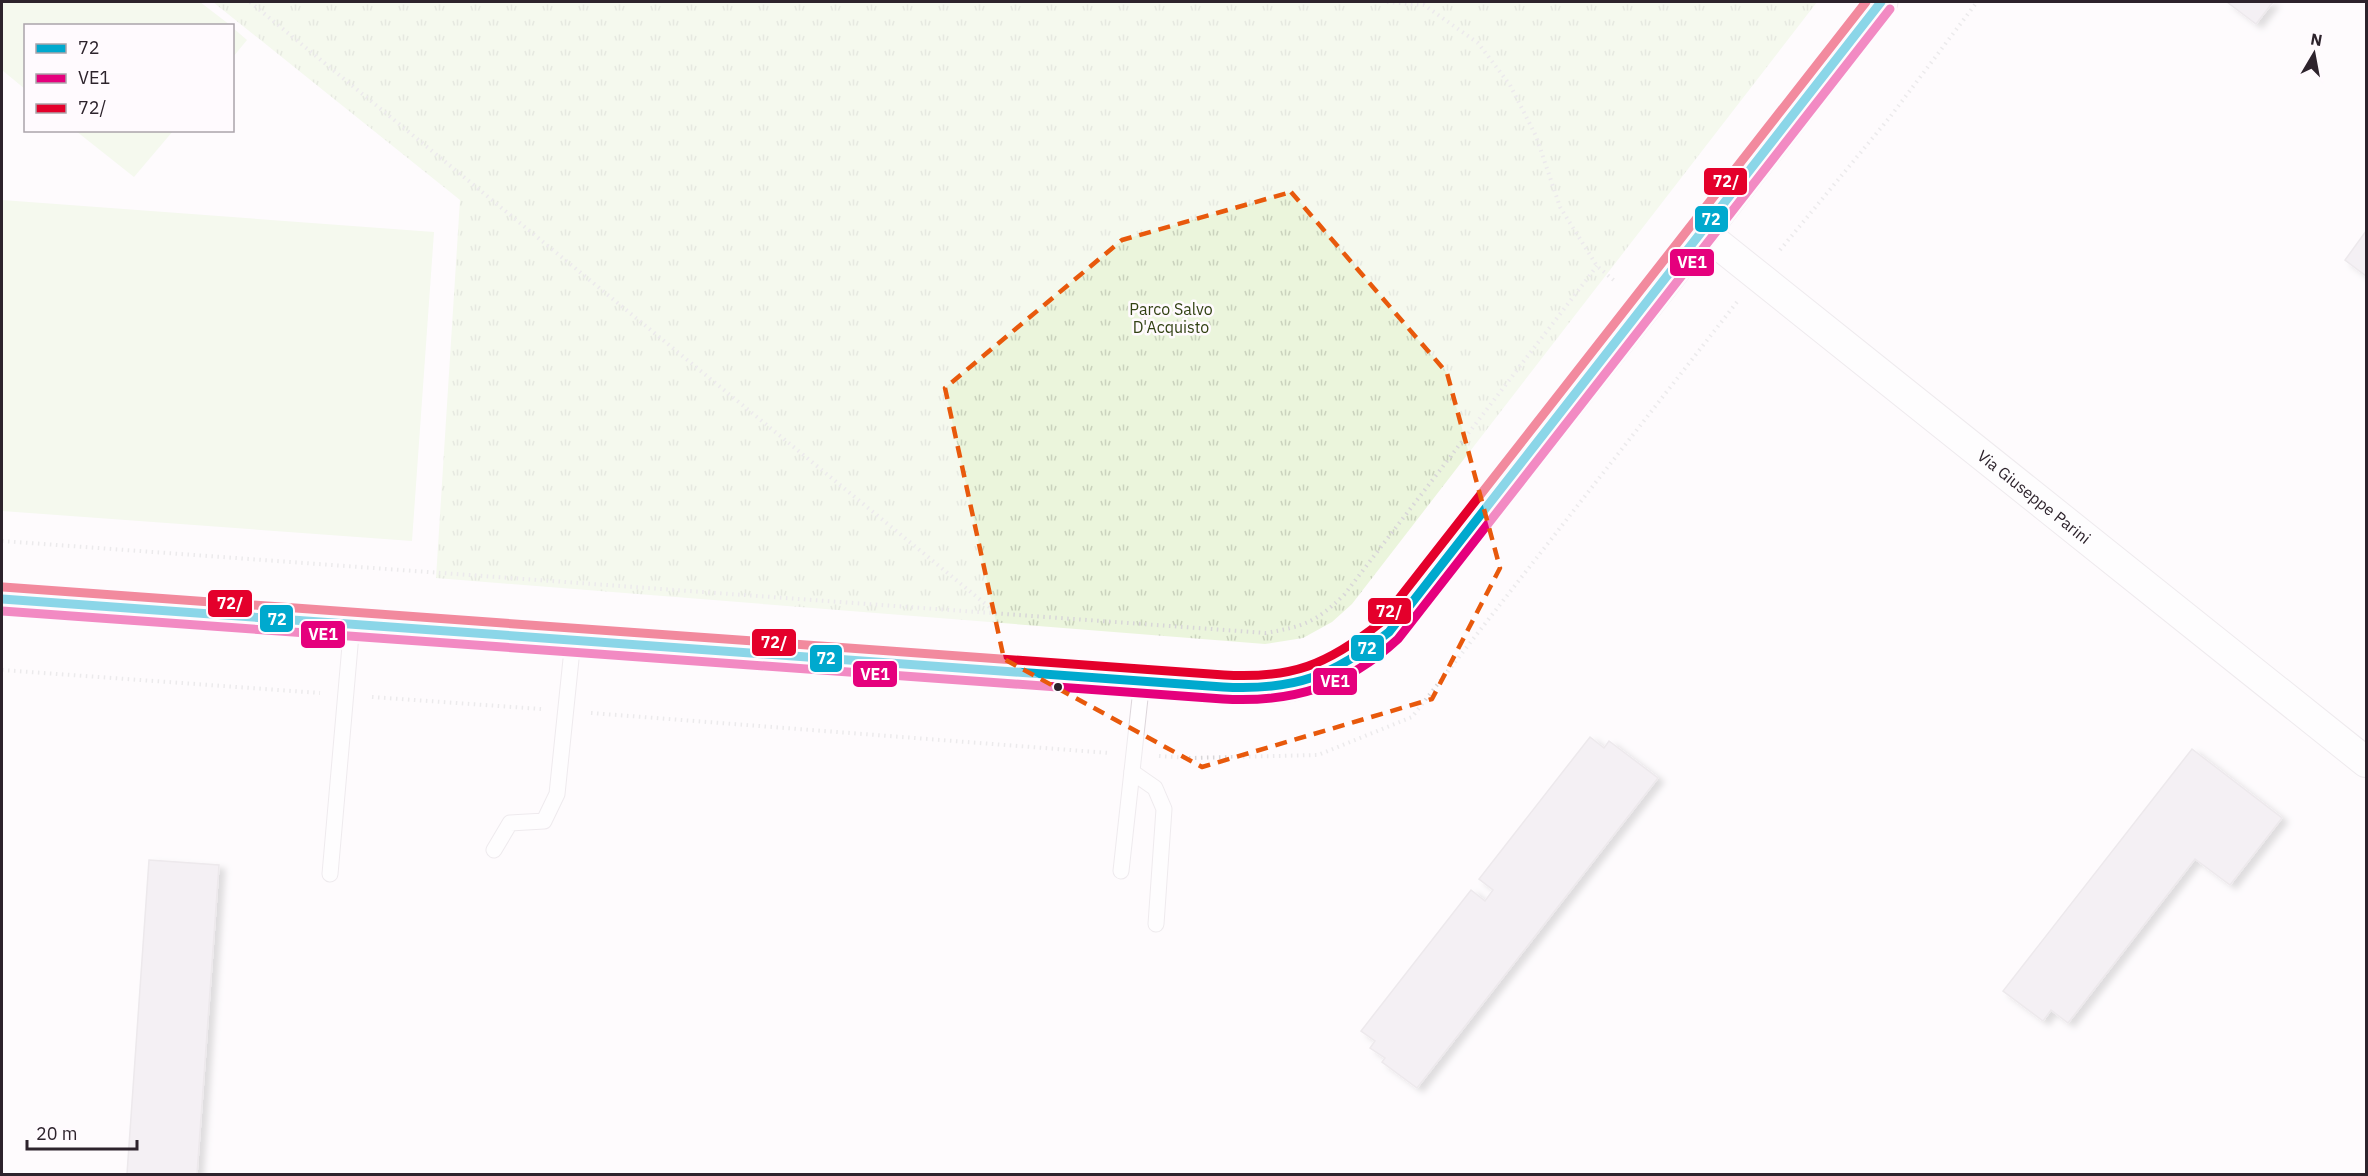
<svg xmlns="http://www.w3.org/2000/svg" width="2368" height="1176" viewBox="0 0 2368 1176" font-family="'IBM Plex Sans',sans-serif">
	<defs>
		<pattern id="grass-tufts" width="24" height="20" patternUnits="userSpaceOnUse" patternTransform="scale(1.5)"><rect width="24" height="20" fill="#ebf5dc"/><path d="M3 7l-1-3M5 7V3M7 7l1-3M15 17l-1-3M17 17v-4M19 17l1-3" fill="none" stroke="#cad2bd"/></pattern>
		<filter id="shadow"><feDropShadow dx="6" dy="4" stdDeviation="3" flood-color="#0004"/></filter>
	</defs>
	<rect width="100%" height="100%" fill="#fefbfd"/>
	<path fill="url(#grass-tufts)" d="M213 2H1817L1352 604 1332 622 1303 638 1265 644 436 578 460 200Z"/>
	<g fill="#ebf5dc">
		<path d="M2 2H200L230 25 26 26 25 89 2 70Z"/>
		<path d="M233 28 247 40 233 57Z"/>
		<path d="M76 131H173L134 177Z"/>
		<path d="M2 200 434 232 412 541 2 511Z"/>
	</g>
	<g fill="#e9e2e8" stroke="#d9d2d8" stroke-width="1.5" filter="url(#shadow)">
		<path d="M2227 2H2273L2256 24Z"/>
		<path d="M2366 231V276L2345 260Z"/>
		<path d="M1590 737 1604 748 1609 741 1658 778 1417 1088 1382 1062 1385 1058 1370 1048 1375 1041 1361 1031 1471 890 1485 901 1493 890 1479 879Z"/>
		<path d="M2192 749 2282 818 2230 885 2195 859 2068 1023 2051 1010 2043 1021 2003 991Z"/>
		<path d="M149 860 219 865 197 1174H127Z"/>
	</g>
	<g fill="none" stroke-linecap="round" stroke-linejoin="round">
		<defs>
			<g id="lane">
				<path d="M1132 772 1155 788 1164 809 1156 924"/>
				<path d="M494 850 510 823 544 821 557 794 573 640"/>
				<path d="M1121 871 1142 680"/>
				<path d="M330 874 352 623"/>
			</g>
			<g id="street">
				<path id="s1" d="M1703 232 2366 762"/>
			</g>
			<path id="secondary" d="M2 599 1182 684C1218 686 1257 692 1293 684 1330 676 1360 655 1389 632L1703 232 1881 2"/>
		</defs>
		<use href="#lane" stroke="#ddd6db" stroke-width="17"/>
		<use href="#street" stroke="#ddd6db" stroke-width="32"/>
		<use href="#secondary" stroke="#ddd6db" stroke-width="35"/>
		<g stroke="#d8d6d8" stroke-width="4" stroke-dasharray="1.5 4.5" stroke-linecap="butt">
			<path d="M250 2 994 611"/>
			<path d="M1387 2 1424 5 1478 43 1510 85 1536 136 1560 207 1597 266 1617 283"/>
			<path d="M1780 250 1890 117 1977 2"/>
			<path d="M2 541 1266 633C1304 626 1315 623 1344 595L1597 266"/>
			<path d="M2 670 320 693"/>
			<path d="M372 697 541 709"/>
			<path d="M591 713 1109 753"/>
			<path d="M1159 756 1190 758 1318 755 1412 717 1737 302"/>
		</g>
		<use href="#lane" stroke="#fffeff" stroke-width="15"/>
		<use href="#street" stroke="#fffeff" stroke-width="30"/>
		<use href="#secondary" stroke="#fffeff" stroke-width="33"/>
		<defs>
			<path id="bus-1" d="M2 599 1223 687C1295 691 1333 676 1389 632L1881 2"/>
			<path id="bus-2" d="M2 611 1223 699C1292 703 1346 687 1398 639L1890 9"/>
			<path id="bus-3" d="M3 587 1224 675C1292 679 1327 665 1380 623L1866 2"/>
		</defs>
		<use href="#bus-1" stroke="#fffafe" stroke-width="14"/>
		<use href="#bus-2" stroke="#fffafe" stroke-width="14"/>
		<use href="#bus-3" stroke="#fffafe" stroke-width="14"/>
		<use href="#bus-1" stroke="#00a9ce" stroke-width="9"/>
		<use href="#bus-2" stroke="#e5007d" stroke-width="9"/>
		<use href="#bus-3" stroke="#e4002b" stroke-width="9"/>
	</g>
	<path d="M0 0H2368V1176H0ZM1291 192 1447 373 1500 568 1432 699 1202 767 1004 659 945 388 1122 240Z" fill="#fefbfd" fill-opacity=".55" fill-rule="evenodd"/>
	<path fill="none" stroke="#e8590c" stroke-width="4.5" stroke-dasharray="12 8" stroke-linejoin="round" d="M1291 192 1447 373 1500 568 1432 699 1202 767 1004 659 945 388 1122 240Z"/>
	<circle fill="#2d232c" stroke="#fffafe" stroke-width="2" cx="1058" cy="687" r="5"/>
	<g text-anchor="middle" stroke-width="5" stroke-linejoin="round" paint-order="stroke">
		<g font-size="16" fill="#324213" stroke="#fffafe">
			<text x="1171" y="315">Parco Salvo<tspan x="1171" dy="18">D'Acquisto</tspan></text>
		</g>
		<g font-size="16" fill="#2d232c" stroke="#fffafe">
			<text dy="6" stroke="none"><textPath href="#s1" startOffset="424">Via Giuseppe Parini</textPath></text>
		</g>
	</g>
	<g stroke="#fffafe" stroke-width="2">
		<rect x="1703" y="167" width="45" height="29" rx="6" fill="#e4002b"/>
		<rect x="1694" y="205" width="35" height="28" rx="6" fill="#00a9ce"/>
		<rect x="1669" y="248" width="46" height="29" rx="6" fill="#e5007d"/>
		<rect x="207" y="589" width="46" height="29" rx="6" fill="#e4002b"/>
		<rect x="1367" y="597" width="45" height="28" rx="6" fill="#e4002b"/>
		<rect x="259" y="604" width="35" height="29" rx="6" fill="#00a9ce"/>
		<rect x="300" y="620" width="46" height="29" rx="6" fill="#e5007d"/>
		<rect x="751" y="628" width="46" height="29" rx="6" fill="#e4002b"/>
		<rect x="1350" y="634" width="35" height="28" rx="6" fill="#00a9ce"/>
		<rect x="809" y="644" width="34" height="29" rx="6" fill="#00a9ce"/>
		<rect x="852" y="660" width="46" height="28" rx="6" fill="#e5007d"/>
		<rect x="1312" y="667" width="46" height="29" rx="6" fill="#e5007d"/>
	</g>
	<g font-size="16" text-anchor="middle" font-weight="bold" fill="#fff">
		<text x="1726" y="187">72/</text>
		<text x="1711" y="225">72</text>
		<text x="1692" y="268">VE1</text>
		<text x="230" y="609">72/</text>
		<text x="1389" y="617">72/</text>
		<text x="277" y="625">72</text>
		<text x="323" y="640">VE1</text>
		<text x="774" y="648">72/</text>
		<text x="1367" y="654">72</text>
		<text x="826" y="664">72</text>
		<text x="875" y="680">VE1</text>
		<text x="1335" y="687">VE1</text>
	</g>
	<rect width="2368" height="1176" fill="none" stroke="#2d232c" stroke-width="6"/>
	<rect x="24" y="24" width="210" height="108" fill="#fffafe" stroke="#aba4aa" stroke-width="1.5"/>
	<rect x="36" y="44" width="30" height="9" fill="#00a9ce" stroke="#aba4aa" stroke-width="1.5"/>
	<text x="78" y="54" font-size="18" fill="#2d232c">72</text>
	<rect x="36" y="74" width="30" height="9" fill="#e5007d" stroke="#aba4aa" stroke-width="1.5"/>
	<text x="78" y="84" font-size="18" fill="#2d232c">VE1</text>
	<rect x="36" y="104" width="30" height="9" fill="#e4002b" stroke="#aba4aa" stroke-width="1.5"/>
	<text x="78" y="114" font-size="18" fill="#2d232c">72/</text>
	<g transform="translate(2314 54) rotate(10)" stroke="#fffafe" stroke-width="4.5" paint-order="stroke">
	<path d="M0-4.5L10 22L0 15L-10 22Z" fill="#2d232c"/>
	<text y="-9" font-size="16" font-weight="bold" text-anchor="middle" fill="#2d232c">N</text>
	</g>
	<path d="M27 1140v9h110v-9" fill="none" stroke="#2d232c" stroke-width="3"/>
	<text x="36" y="1140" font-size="18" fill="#2d232c" stroke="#fffafe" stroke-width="4.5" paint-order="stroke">20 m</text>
</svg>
